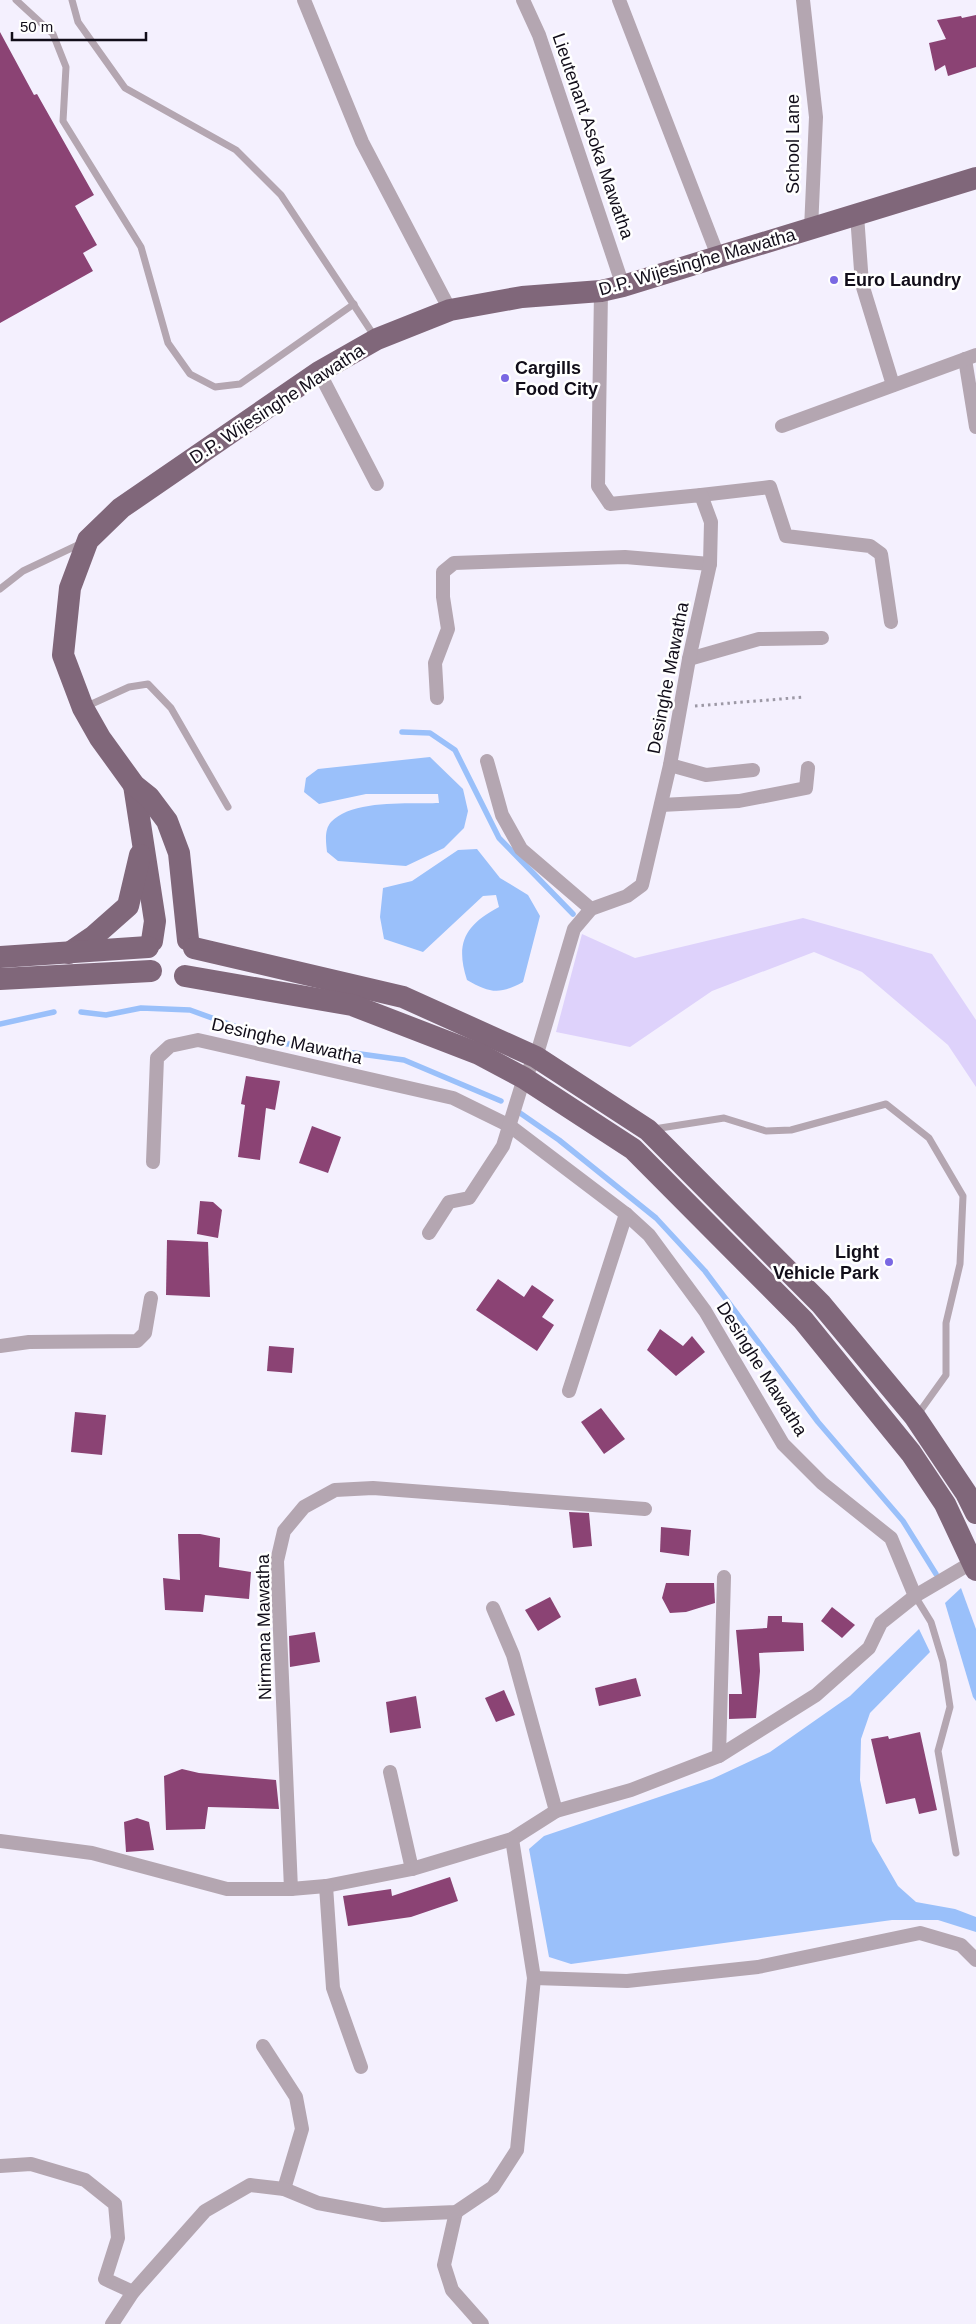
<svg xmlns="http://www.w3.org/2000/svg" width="976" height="2324" viewBox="0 0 976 2324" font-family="Helvetica,sans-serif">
	<rect width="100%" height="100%" fill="#f4f0fe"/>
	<path fill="#ded2fb" d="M803 918 932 954 976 1020V1087L948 1045 862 972 814 952 712 991 630 1047 556 1032 582 934 635 958Z"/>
	<g fill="#9ac0fa">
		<path d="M430 757 463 789 468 811 464 828 444 848 406 866 338 861 327 852C326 842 324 830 331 822 352 799 410 804 439 803L438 794H366L319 804 304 792 306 778 318 769Z"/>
		<path d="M477 849 500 878 528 895 540 916 523 982C499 995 490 993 467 980 455 943 465 925 499 907L496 895 483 896 423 952 384 939 380 917 383 888 412 881 458 850Z"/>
		<path d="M961 1588 976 1629V1701L973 1697 945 1603Z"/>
		<path d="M919 1629 930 1652 870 1713 861 1739 860 1780 872 1841 898 1886 916 1902 955 1909 976 1917V1932L938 1920H892L571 1964 549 1957 529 1849 544 1836 712 1779 770 1752 850 1696Z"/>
	</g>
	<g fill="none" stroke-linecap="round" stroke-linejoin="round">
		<g stroke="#9ac0fa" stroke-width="5.5">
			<path d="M402 732 430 733 455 750 499 838 573 914"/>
			<path d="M81 1012 106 1015 141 1008 190 1010 281 1043 404 1060 501 1101"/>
			<path d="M0 1024 54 1012"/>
			<path d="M520 1113 559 1140 656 1218 705 1271 818 1422 903 1521 936 1574"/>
		</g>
	</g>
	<g fill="#8b4374">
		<path d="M976 15V67L948 76 945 65 935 71 929 43 946 39 937 20 961 16 962 18Z"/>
		<path d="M0 32 34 95 37 94 94 195 75 206 97 245 83 253 93 271 0 323Z"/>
		<path d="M246 1076 280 1081 275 1110 266 1108 260 1160 238 1157 245 1105 241 1104Z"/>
		<path d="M312 1126 341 1137 328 1173 299 1163Z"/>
		<path d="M200 1201 213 1202 222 1210 218 1238 197 1234Z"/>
		<path d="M167 1240 208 1242 210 1297 166 1295Z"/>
		<path d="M498 1279 524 1297 532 1285 554 1300 542 1317 554 1325 537 1351 476 1310Z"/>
		<path d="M660 1329 683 1346 692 1336 705 1352 676 1376 647 1350Z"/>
		<path d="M269 1346 294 1348 292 1373 267 1371Z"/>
		<path d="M601 1408 625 1439 604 1454 581 1422Z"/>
		<path d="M75 1412 106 1415 102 1455 71 1452Z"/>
		<path d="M569 1512 589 1513 592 1546 573 1548Z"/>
		<path d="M661 1527 691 1530 689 1556 660 1552Z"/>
		<path d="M178 1534H200L220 1538 219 1567 251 1572 249 1599 205 1595 203 1612 165 1610 163 1578 180 1580Z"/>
		<path d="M666 1583H714L715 1603 686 1612 670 1613 662 1598Z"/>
		<path d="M550 1597 561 1617 538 1631 525 1610Z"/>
		<path d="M832 1607 855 1625 842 1638 821 1621Z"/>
		<path d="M768 1616H782V1622L803 1623 804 1651 759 1653 760 1671 756 1718 729 1719V1694H742L736 1630 767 1628Z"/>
		<path d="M315 1632 320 1662 290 1667 289 1636Z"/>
		<path d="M636 1678 641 1696 599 1706 595 1688Z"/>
		<path d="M504 1690 515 1715 496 1722 485 1698Z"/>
		<path d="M416 1696 421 1728 390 1733 386 1702Z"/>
		<path d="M920 1732 937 1810 919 1814 915 1798 886 1804 871 1739 888 1736 889 1739Z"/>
		<path d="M182 1769 199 1773 276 1780 279 1809 208 1807 205 1829 166 1830 164 1776Z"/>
		<path d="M137 1818 149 1822 154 1850 126 1852 124 1822Z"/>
		<path d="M450 1877 458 1901 411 1917 348 1926 343 1896 391 1889 392 1896Z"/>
	</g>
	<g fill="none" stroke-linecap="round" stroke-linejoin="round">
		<path stroke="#9c98a5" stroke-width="3" stroke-dasharray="2.5 4" stroke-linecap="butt" d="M695 706 805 697"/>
		<g stroke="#b4a6b1" stroke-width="7">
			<path d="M16 0 53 34 66 67 63 121 141 247 168 343 190 374 215 387 240 384 354 304"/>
			<path d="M72 0 78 22 125 88 236 150 281 195 375 337"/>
			<path d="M0 589 23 571 80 544"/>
			<path d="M85 707 129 687 148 684 171 708 228 807"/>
			<path d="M654 1129 724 1118 766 1131 791 1130 886 1104 929 1138 963 1196 960 1264 946 1323V1375L918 1414"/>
			<path d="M915 1596 931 1622 943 1662 950 1707 938 1751 956 1853"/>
		</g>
		<g stroke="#b4a6b1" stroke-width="14">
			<path d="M304 0 362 142 450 310"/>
			<path d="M523 0 539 35 623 286"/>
			<path d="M619 0 718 256"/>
			<path d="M803 0 816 117 811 229"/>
			<path d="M857 215 862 284 893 385"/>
			<path d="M965 359 976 427"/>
			<path d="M319 372 377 484"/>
			<path d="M782 426 976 355"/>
			<path d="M701 495 770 487 786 536 870 546 881 554 891 622"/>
			<path d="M689 659 759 639 822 638"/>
			<path d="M437 698 435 663 448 629 443 597V572L454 563 625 557 710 564"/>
			<path d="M487 761 502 815 521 849 591 909"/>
			<path d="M670 765 706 775 753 770"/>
			<path d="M661 805 739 801 806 788 808 768"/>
			<path d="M153 1162 157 1058 170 1046 198 1040 453 1098 510 1126 626 1214 649 1235 705 1311 783 1444 822 1483 891 1538 915 1596"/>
			<path d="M429 1233 449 1202 469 1198 503 1146 524 1078 536 1057 574 929 591 909 627 896 642 885 670 765 689 659 710 564 711 522 701 495 610 504 598 486 601 291"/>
			<path d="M0 1346 29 1342 137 1341 145 1333 151 1298"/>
			<path d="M569 1391 626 1214"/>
			<path d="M493 1608 513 1655 556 1811"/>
			<path d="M719 1756 724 1577"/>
			<path d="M390 1772 412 1869"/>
			<path d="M0 1841 92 1853 227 1889H291L326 1886 412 1869 512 1839 556 1811 631 1790 719 1756 816 1695 869 1648 881 1623 915 1596 976 1560"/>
			<path d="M326 1886 333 1988 361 2067"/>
			<path d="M291 1889 277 1561 284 1531 304 1507 335 1490 373 1488 645 1509"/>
			<path d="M534 1978 627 1981 758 1967 920 1933 961 1945 976 1960"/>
			<path d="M263 2046 296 2097 302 2129 284 2189"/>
			<path d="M0 2166 31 2164 85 2180 115 2204 118 2238 105 2279 133 2292"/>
			<path d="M456 2212 444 2265 452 2290 482 2324"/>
			<path d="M112 2324 133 2292 205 2211 250 2185 284 2189 318 2203 383 2215 456 2212 493 2187 517 2150 534 1978 512 1839"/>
		</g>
		<g stroke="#80677a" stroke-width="22">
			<path d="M134 785 155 921 152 941"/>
			<path d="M188 940 179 853 167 821 149 797 134 785 100 738 83 708 63 655 70 588 88 540 121 508 319 372 377 339 450 310 522 297 601 291 623 286 976 178"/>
			<path d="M194 948 403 997 536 1057 648 1130 821 1304 915 1417 966 1493 976 1513"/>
			<path d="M69 953 94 936 128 906 140 855"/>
			<path d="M0 957 148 947"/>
			<path d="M185 976 352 1005 479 1054 524 1078 633 1149 803 1320 911 1453 945 1504 976 1570"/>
			<path d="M0 979 151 971"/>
		</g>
	</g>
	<g fill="#7a68e3" stroke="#fff" stroke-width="2">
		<circle cx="834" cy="280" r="5"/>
		<circle cx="505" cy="378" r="5"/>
		<circle cx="889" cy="1262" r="5"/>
	</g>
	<g text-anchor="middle" stroke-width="5" stroke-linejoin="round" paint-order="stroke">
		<g font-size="18" fill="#110d19" stroke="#fff">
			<text transform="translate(593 136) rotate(71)" y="6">Lieutenant Asoka Mawatha</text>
			<text transform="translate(793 144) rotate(-90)" y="6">School Lane</text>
			<text transform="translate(697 262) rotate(-16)" y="6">D.P. Wijesinghe Mawatha</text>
			<text transform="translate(277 404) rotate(-33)" y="6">D.P. Wijesinghe Mawatha</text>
			<text transform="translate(668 678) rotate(-79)" y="6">Desinghe Mawatha</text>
			<text transform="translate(287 1041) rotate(13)" y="6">Desinghe Mawatha</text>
			<text transform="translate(762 1369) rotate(58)" y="6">Desinghe Mawatha</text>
			<text transform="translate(264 1627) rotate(-91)" y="6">Nirmana Mawatha</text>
		</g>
		<g font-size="18" font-weight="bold" fill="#110d19" stroke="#fff" text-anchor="start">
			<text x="844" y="286">Euro Laundry</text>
			<text x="515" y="374">Cargills<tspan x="515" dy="21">Food City</tspan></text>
			<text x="879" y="1258" text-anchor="end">Light<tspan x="879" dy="21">Vehicle Park</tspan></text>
		</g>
	</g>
	<path d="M12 32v8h134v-8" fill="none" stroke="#110d19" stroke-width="2.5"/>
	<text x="20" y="32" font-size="15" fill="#110d19" stroke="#ffffff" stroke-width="4" paint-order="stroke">50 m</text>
</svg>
